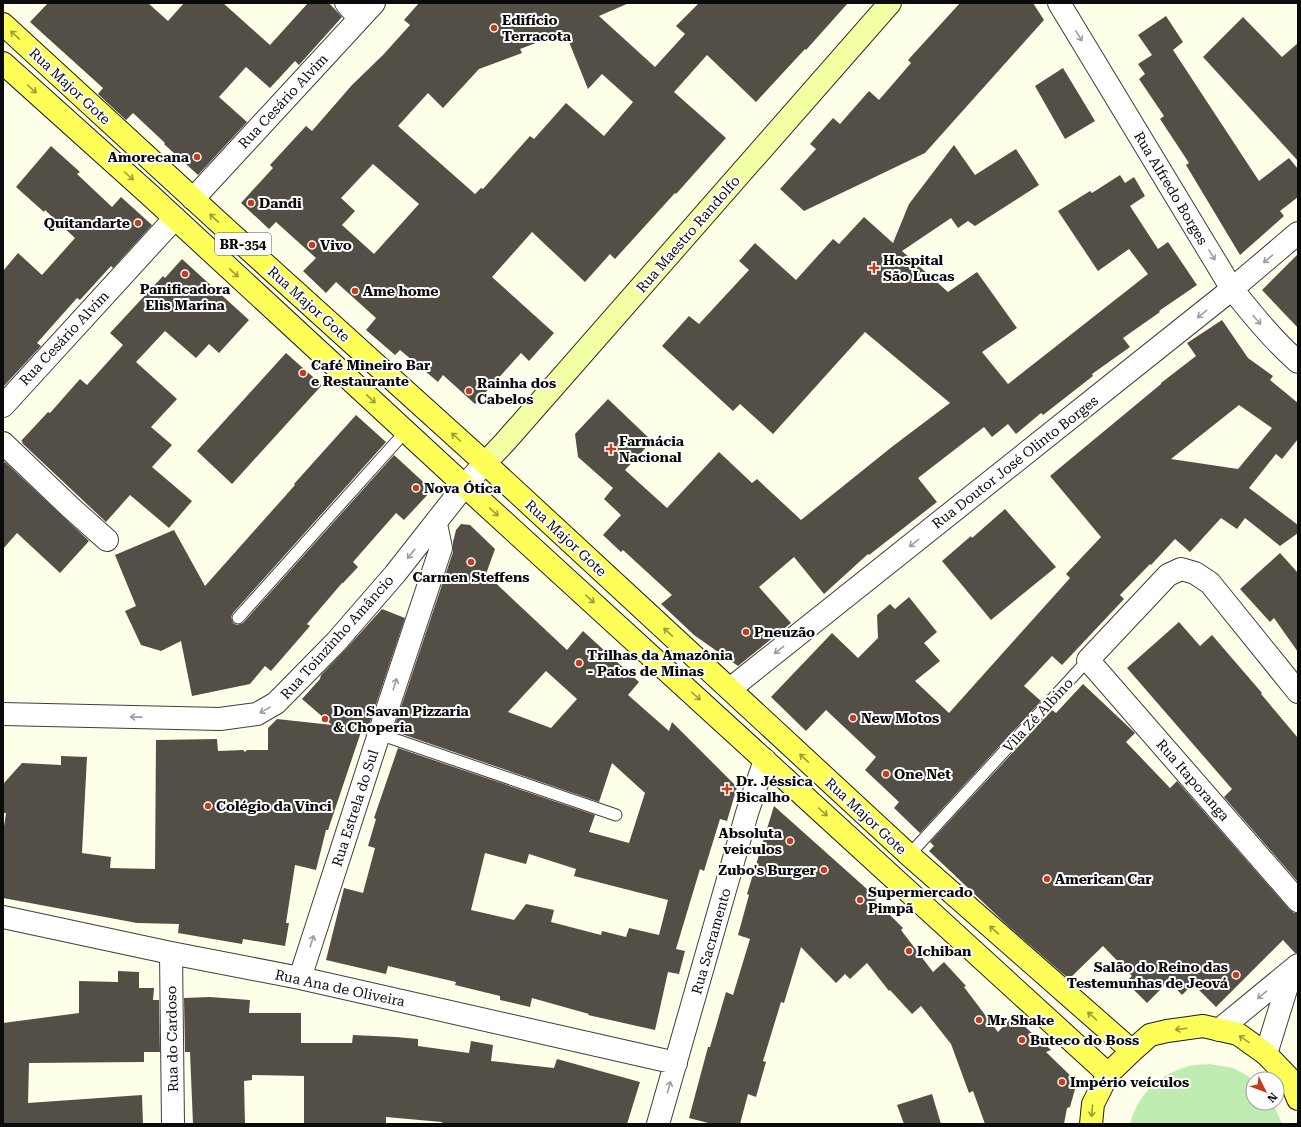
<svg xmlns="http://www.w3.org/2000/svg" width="1301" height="1127" font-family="'Roboto Serif',serif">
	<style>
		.green { fill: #bfecb0 }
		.building { fill: #544f46; fill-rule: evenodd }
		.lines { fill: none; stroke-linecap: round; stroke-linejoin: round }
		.lane-casing { stroke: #3e3e3e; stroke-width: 13 }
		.street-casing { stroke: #3e3e3e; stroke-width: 24 }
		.secondary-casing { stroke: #2d2d2d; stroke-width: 24 }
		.primary-casing { stroke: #1c1c1c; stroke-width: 24 }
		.lane { stroke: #fff; stroke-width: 11 }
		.street { stroke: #fff; stroke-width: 22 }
		.secondary { stroke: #f2ffa3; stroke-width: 22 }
		.primary { stroke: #fdff58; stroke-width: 22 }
		.oneway { stroke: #9c9d39 }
		.oneway2 { stroke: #9d9d9d }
		.poi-dot { fill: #c33d1a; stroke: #fff; stroke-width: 1.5 }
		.labels { text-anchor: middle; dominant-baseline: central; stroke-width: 4; stroke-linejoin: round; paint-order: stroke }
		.shield { fill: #fff; stroke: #545454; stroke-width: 1 }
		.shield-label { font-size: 13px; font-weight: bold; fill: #0b0b0b }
		.poi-label { font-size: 14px; font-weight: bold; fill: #0b0b0b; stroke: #fff; text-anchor: start }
		.street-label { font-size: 14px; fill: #0b0b0b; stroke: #fff }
	</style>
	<rect width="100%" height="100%" fill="#feffe8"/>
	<path class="green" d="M 1210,1064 L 1233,1068 L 1253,1079 L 1253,1103 L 1273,1103 L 1282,1124 L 1130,1124 C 1138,1095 1157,1076 1186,1067 C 1193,1064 1203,1065 1210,1064 Z"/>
	<path class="building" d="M 48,3 L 148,3 L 168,21 L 184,3 L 223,3 L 270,45 L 308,3 L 329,3 L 342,17 L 299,65 L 295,61 L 270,88 L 246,67 L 219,97 L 247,122 L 198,175 L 164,144 L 165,143 L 133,113 L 126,120 L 98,94 L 103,88 L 30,22 Z
		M 419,3 L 629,3 L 599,16 L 655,67 L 685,34 L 676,26 L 699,3 L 848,3 L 806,50 L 805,49 L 756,102 L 707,55 L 674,92 L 726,138 L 676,194 L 675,193 L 615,259 L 610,254 L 585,282 L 532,232 L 492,277 L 554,333 L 529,361 L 521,353 L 475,404 L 443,375 L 438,382 L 400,350 L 395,355 L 366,330 L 376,318 L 336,282 L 326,293 L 303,271 L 316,258 L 276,222 L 269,229 L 241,203 L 273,168 L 270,165 L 306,126 L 312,131 L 352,85 L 383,55 L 410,25 L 404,20 ZM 565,32 L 588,89 L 602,74 L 633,102 L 604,136 L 566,103 L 534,139 L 530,136 L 483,189 L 481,188 L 475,194 L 398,126 L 428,93 L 443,108 L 479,69 L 522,53 L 520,49 ZM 373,164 L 419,204 L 374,254 L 342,225 L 355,211 L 341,198 Z
		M 960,3 L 1033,3 L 1044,20 L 925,153 L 804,211 L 780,189 L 816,149 L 810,144 L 833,118 L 840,124 L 869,91 L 879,100 L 911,63 L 908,60 Z
		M 1166,16 L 1183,42 L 1173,50 L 1259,181 L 1289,158 L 1298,169 L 1298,197 L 1280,211 L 1284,216 L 1240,255 L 1186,165 L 1189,163 L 1160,119 L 1164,116 L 1139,79 L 1145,74 L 1138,64 L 1152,55 L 1138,35 Z
		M 1243,17 L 1282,57 L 1298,43 L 1298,161 L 1203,57 Z
		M 1063,68 L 1095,121 L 1065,139 L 1035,86 Z
		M 954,145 L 975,175 L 1016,149 L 1039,185 L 975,226 L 968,221 L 958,228 L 951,218 L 902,251 L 948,292 L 977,272 L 1017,328 L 982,352 L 1008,384 L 1148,274 L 1129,249 L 1098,271 L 1058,211 L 1090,191 L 1092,193 L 1120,175 L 1125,183 L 1134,177 L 1145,196 L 1130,206 L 1158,249 L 1168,242 L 1197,285 L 1159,311 L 1160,312 L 1123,338 L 1130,347 L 1092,374 L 1093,376 L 1043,415 L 1041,413 L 1016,434 L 1008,424 L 992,437 L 984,427 L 918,478 L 937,502 L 869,555 L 868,554 L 824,594 L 794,557 L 759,587 L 791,623 L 738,666 L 694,635 L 661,604 L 672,595 L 623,550 L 621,552 L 603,535 L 621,515 L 604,499 L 613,488 L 578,457 L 575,434 L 608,399 L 652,441 L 625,470 L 667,508 L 719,452 L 752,483 L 757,479 L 801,520 L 893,446 L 950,403 L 865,332 L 773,434 L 740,404 L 733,411 L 662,346 L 689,316 L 699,324 L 749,270 L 739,261 L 755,243 L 796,280 L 833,239 L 839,244 L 864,217 L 893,243 L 909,204 Z
		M 51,146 L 80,172 L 77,174 L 112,207 L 121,197 L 152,225 L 113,268 L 111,266 L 80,300 L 77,298 L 37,343 L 41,346 L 3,387 L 3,271 L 18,253 L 42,275 L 75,238 L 45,210 L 44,212 L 16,187 Z
		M 1298,254 L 1298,328 L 1262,290 Z
		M 182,259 L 249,320 L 219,353 L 209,344 L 196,358 L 165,331 L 136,362 L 177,399 L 151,427 L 172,445 L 152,467 L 192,501 L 169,528 L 130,495 L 106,522 L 22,443 L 23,442 L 21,441 L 48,412 L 50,413 L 80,379 L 87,385 L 123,345 L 110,333 L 163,276 L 165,278 Z
		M 1222,320 L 1248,358 L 1273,376 L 1270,380 L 1298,403 L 1298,439 L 1282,459 L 1276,454 L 1249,488 L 1298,525 L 1298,533 L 1280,546 L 1245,518 L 1237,529 L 1221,518 L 1190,552 L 1175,539 L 1151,565 L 1150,564 L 1120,595 L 1124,599 L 1062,665 L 1052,656 L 1024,686 L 1041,701 L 920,833 L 894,808 L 899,802 L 865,770 L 876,757 L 826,710 L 806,731 L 771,697 L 832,633 L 858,658 L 878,638 L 877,615 L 890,604 L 895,609 L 909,597 L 937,632 L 924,643 L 940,661 L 915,681 L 949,713 L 1070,578 L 1066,574 L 1101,537 L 1050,476 L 1161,384 L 1161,383 L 1196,356 L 1187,343 ZM 1239,405 L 1272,428 L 1238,469 L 1171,459 Z
		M 286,353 L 322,385 L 232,484 L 197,451 Z
		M 356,415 L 386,442 L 233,613 L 231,617 L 233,623 L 237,625 L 243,623 L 394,455 L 432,490 L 404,520 L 396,513 L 353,562 L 358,567 L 343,583 L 342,583 L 307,624 L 310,626 L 271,671 L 265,666 L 250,684 L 192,696 L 181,641 L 161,651 L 141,645 L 125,611 L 136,606 L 115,555 L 174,530 L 205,586 L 295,485 L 294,484 Z
		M 5,462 L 89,541 L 60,573 L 17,533 L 3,549 L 3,463 Z
		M 1005,509 L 1056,567 L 991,620 L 942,561 L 971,536 L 972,538 Z
		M 461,524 L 470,525 L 495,549 L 486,574 L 567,650 L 583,631 L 639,682 L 628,695 L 669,731 L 672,722 L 737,787 L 727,821 L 720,819 L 704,871 L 700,869 L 676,949 L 685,951 L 679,974 L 668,972 L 655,1030 L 588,1015 L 589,1014 L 532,998 L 530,1007 L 500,1000 L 500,996 L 455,985 L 456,982 L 388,966 L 386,974 L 326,960 L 344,888 L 363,893 L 375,848 L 368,846 L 376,819 L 374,818 L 398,748 L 595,815 L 589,832 L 629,843 L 645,793 L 612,763 L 599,802 L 393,731 L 453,552 L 453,542 L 456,530 ZM 546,671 L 577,699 L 551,728 L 508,712 ZM 485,853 L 526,864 L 529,854 L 576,869 L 574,876 L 668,900 L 659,935 L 629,928 L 626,937 L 602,931 L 601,935 L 551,922 L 554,910 L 526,904 L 514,920 L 471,910 Z
		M 1280,553 L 1298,573 L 1298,652 L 1274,618 L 1270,622 L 1240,589 Z
		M 382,609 L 405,618 L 369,725 L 364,723 L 328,830 L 326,830 L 316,870 L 295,865 L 286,923 L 289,923 L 285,946 L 243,939 L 242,944 L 178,933 L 179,924 L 137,923 L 3,898 L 3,833 L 6,813 L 4,813 L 4,783 L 22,763 L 61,765 L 61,756 L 87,757 L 82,853 L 111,857 L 110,868 L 155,869 L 156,740 L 217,739 L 218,751 L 243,750 L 245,752 L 247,750 L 268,750 L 268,728 L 277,719 L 332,725 L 302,699 L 320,679 L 321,675 L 345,650 Z
		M 1179,622 L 1200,646 L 1212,635 L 1262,693 L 1261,694 L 1298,738 L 1298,882 L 1224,797 L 1232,789 L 1127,668 Z
		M 1083,684 L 1135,733 L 1126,742 L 1170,788 L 1177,781 L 1289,909 L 1294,913 L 1298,913 L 1298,953 L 1295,953 L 1283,940 L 1216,1007 L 1193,984 L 1182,995 L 1169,981 L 1147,1003 L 1126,982 L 1132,976 L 1103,946 L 1069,979 L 1005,923 L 929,851 L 934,846 L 930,842 L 1052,710 L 1056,713 Z
		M 774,806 L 877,898 L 875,900 L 903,928 L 901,930 L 933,972 L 944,962 L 966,986 L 964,987 L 998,1032 L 1013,1016 L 1051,1050 L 1046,1052 L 1077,1082 L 1070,1107 L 1067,1108 L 1064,1124 L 985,1124 L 973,1091 L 969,1093 L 951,1044 L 921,1006 L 912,1014 L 890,990 L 889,991 L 867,963 L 850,979 L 845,974 L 836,983 L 801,947 L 784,1003 L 781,1002 L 763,1061 L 766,1062 L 756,1097 L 748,1094 L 740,1124 L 712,1124 L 689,1118 L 708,1047 L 710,1047 L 726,992 L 733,995 L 750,939 L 738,935 L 749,895 L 747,894 Z
		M 118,971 L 139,972 L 139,988 L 154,988 L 153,1000 L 159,1000 L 160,1052 L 144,1052 L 144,1062 L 29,1063 L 28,1103 L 142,1095 L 143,1124 L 3,1124 L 3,1023 L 79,1013 L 79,981 L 118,982 Z
		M 210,997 L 250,1000 L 249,1013 L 301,1013 L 301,1043 L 352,1043 L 353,1035 L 396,1037 L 418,1039 L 418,1046 L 469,1053 L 471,1041 L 493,1045 L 491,1061 L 554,1068 L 557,1059 L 640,1082 L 627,1124 L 442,1124 L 442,1122 L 386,1117 L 386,1124 L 304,1124 L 304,1076 L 252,1075 L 252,1080 L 244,1081 L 245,1124 L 193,1124 L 190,1052 L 185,1052 L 184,998 Z
		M 932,1094 L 941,1124 L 904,1124 L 897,1105 Z"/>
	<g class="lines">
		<g class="lane-casing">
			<path id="lane" d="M 238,618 L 406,431
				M 379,734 L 616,815
				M 909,855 L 1088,660"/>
		</g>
		<g class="street-casing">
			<path id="street" d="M 346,3 L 359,18
				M 1059,3 L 1232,289 C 1253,315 1273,340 1298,362
				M 193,199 L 374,3
				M 3,406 L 175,218
				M 3,443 L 70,507 L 107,540
				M 730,689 L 1232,289 L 1298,233
				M 1298,692 L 1210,583 L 1195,573 L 1181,569 L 1168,575 L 1088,660 L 1298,901
				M 3,714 L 220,719 L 257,714 L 276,703 L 336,642 L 395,574 L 465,485 L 485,463
				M 3,917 L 171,953 L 300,978 L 676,1063
				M 171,953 L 173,1124
				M 300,978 L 379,734 L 441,548 L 436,524
				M 1219,1030 L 1298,965
				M 1266,1054 L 1292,970
				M 658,1124 L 747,813 L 765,760"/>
		</g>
		<g class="secondary-casing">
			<path id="secondary" d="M 485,463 L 505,442 L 890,3"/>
		</g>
		<g class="primary-casing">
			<path id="primary" d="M 3,24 L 225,228 L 485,463 L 909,855 L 1132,1051
				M 3,63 L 151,196 L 479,499 L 1108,1074
				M 1091,1124 L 1093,1104 L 1108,1074 L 1132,1051 L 1150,1035 L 1167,1031 L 1203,1026 L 1238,1034 L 1266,1054 L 1290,1079 L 1298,1099"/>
		</g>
		<use href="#lane" class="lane"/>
		<use href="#street" class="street"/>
		<use href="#secondary" class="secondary"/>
		<use href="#primary" class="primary"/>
	</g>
	<defs><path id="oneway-shaft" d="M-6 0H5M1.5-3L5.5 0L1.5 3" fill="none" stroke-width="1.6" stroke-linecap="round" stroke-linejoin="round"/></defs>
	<g class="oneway">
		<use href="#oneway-shaft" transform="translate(15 35) rotate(-137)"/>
		<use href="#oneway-shaft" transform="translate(32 89) rotate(42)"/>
		<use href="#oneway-shaft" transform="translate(129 176) rotate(42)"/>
		<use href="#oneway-shaft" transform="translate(214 218) rotate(-137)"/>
		<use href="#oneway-shaft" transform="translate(234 273) rotate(43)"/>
		<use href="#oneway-shaft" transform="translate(371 399) rotate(43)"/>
		<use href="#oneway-shaft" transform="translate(456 437) rotate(-138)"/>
		<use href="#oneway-shaft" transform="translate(494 512) rotate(42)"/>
		<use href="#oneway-shaft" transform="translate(590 599) rotate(42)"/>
		<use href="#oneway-shaft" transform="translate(668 632) rotate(-137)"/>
		<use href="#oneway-shaft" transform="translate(696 696) rotate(42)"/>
		<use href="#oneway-shaft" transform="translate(804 758) rotate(-137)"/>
		<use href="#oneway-shaft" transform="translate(823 812) rotate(42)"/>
		<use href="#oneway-shaft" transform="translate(994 930) rotate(-139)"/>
		<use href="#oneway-shaft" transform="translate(1092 1016) rotate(-139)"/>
		<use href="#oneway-shaft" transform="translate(1181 1029) rotate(173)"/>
		<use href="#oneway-shaft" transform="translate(1244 1039) rotate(-145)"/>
		<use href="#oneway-shaft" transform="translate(1092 1111) rotate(96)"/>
	</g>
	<g class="oneway2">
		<use href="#oneway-shaft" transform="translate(1079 36) rotate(59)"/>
		<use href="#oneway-shaft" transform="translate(1212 255) rotate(59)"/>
		<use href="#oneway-shaft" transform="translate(1268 259) rotate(140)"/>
		<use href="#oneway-shaft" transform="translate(1202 314) rotate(142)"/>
		<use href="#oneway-shaft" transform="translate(1257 320) rotate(48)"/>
		<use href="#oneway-shaft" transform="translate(914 543) rotate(142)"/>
		<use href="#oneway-shaft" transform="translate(411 554) rotate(129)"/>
		<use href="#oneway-shaft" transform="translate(779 650) rotate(142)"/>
		<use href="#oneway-shaft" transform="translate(395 684) rotate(-72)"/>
		<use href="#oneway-shaft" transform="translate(265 710) rotate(151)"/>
		<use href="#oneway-shaft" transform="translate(136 717) rotate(-179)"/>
		<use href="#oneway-shaft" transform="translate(312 941) rotate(-72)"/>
		<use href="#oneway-shaft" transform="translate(1262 995) rotate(140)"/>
		<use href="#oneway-shaft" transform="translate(669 1087) rotate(-74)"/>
	</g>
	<g class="poi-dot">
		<circle cx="494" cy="28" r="4"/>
		<circle cx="197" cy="157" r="4"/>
		<circle cx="251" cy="203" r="4"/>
		<circle cx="138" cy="223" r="4"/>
		<circle cx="312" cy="245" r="4"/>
		<path d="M872 262h4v4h4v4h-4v4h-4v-4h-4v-4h4z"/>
		<circle cx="185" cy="274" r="4"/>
		<circle cx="355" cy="291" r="4"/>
		<circle cx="303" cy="373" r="4"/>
		<circle cx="469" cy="391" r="4"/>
		<path d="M609 443h4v4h4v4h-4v4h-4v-4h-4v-4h4z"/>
		<circle cx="416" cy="488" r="4"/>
		<circle cx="471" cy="562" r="4"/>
		<circle cx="746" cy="632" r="4"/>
		<circle cx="579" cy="663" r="4"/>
		<circle cx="853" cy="718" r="4"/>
		<circle cx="325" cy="719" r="4"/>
		<circle cx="886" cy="774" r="4"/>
		<path d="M725 783h4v4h4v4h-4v4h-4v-4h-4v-4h4z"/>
		<circle cx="208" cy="806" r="4"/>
		<circle cx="790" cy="841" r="4"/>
		<circle cx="824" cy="870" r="4"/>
		<circle cx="1047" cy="879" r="4"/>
		<circle cx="860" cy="900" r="4"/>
		<circle cx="909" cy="951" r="4"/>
		<circle cx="1236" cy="975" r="4"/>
		<circle cx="979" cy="1020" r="4"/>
		<circle cx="1022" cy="1040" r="4"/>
		<circle cx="1062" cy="1082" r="4"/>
	</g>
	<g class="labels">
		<rect class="shield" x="215" y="233" width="56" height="22" rx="3"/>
		<g class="shield-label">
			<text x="243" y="244">BR-354</text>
		</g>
		<g class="poi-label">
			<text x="502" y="20">Edifício<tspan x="502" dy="16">Terracota</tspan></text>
			<text x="189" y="157" text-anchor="end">Amorecana</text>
			<text x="259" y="203">Dandi</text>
			<text x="130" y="223" text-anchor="end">Quitandarte</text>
			<text x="320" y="245">Vivo</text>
			<text x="883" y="260">Hospital<tspan x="883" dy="16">São Lucas</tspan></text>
			<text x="185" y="289" text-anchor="middle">Panificadora<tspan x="185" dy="16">Elis Marina</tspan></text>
			<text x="363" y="291">Ame home</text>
			<text x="311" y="365">Café Mineiro Bar<tspan x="311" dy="16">e Restaurante</tspan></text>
			<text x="477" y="383">Rainha dos<tspan x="477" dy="16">Cabelos</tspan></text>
			<text x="619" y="441">Farmácia<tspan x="619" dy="16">Nacional</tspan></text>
			<text x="424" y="488">Nova Ótica</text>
			<text x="471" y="577" text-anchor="middle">Carmen Steffens</text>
			<text x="754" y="632">Pneuzão</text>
			<text x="587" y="655">Trilhas da Amazônia<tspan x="587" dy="16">- Patos de Minas</tspan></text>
			<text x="333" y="711">Don Savan Pizzaria<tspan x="333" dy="16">&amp; Choperia</tspan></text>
			<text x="861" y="718">New Motos</text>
			<text x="894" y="774">One Net</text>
			<text x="736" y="781">Dr. Jéssica<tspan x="736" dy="16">Bicalho</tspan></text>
			<text x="216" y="806">Colégio da Vinci</text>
			<text x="782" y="833" text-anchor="end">Absoluta<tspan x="782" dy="16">veiculos</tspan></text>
			<text x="816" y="870" text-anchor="end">Zubo's Burger</text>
			<text x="1055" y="879">American Car</text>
			<text x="868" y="892">Supermercado<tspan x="868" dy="16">Pimpã</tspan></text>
			<text x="917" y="951">Ichiban</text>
			<text x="1228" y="967" text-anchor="end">Salão do Reino das<tspan x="1228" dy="16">Testemunhas de Jeová</tspan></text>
			<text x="987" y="1020">Mr Shake</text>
			<text x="1030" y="1040">Buteco do Boss</text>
			<text x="1070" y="1082">Império veículos</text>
		</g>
		<g class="street-label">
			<text transform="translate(70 86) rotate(43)">Rua Major Gote</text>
			<text transform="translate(283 101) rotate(-47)">Rua Cesário Alvim</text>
			<text transform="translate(1171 188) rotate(59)">Rua Alfredo Borges</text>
			<text transform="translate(688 234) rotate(-49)">Rua Maestro Randolfo</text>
			<text transform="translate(309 304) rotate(42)">Rua Major Gote</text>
			<text transform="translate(64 338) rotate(-47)">Rua Cesário Alvim</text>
			<text transform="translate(1015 462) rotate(-38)">Rua Doutor José Olinto Borges</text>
			<text transform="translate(566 538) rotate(43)">Rua Major Gote</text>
			<text transform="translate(337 637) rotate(-48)">Rua Toinzinho Amâncio</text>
			<text transform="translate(1038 715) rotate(-47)">Vila Zé Albino</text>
			<text transform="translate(1193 780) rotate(49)">Rua Itaporanga</text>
			<text transform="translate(355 808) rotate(-72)">Rua Estrela do Sul</text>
			<text transform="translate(866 816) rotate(43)">Rua Major Gote</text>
			<text transform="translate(711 941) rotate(-74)">Rua Sacramento</text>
			<text transform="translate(340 988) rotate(12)">Rua Ana de Oliveira</text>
			<text transform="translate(172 1039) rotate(-91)">Rua do Cardoso</text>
		</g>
	</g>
	<rect width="1301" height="1127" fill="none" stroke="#0b0b0b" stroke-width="8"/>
	<g transform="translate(1265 1091) rotate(132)"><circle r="19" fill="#ffffff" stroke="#9d9d9d"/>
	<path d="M0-3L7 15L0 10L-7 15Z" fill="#c33d1a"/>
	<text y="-6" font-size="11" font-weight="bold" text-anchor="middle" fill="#0b0b0b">N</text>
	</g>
</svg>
